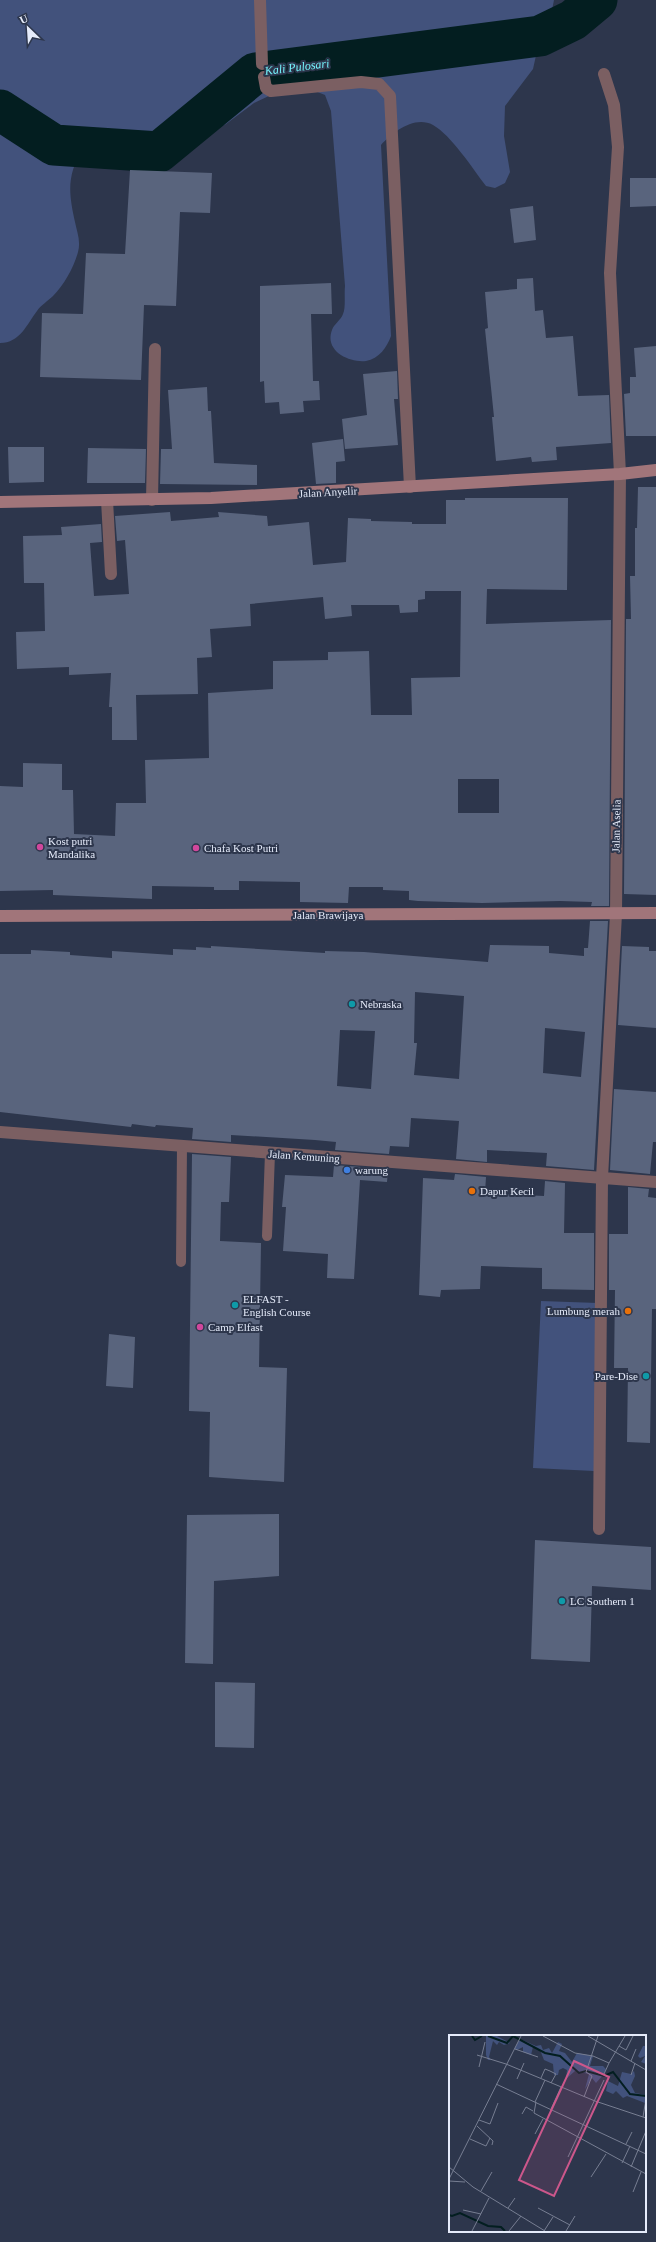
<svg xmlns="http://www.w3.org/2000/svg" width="656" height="2242" font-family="Georgia,serif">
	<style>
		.green { fill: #42527c }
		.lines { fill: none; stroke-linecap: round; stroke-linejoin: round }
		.river { stroke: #031e20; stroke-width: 41 }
		.building { fill: #59647d; fill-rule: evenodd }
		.lane { stroke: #7b5f62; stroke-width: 10 }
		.street { stroke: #7b5f62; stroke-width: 12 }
		.secondary { stroke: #a1757a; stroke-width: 12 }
		.hotel-dot { fill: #d1479c; stroke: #2d364c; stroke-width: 1.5 }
		.culture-dot { fill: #0f9aa8; stroke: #2d364c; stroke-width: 1.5 }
		.shop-dot { fill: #3f7fe0; stroke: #2d364c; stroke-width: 1.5 }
		.food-dot { fill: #e8710a; stroke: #2d364c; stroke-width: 1.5 }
		.labels { text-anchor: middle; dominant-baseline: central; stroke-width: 4; stroke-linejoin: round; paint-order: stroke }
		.street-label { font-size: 11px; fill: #e5ebfa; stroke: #2d364c }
		.poi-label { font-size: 11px; fill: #e5ebfa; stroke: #2d364c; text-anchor: start }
		.water-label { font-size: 12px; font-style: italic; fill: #74f3fc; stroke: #2d364c }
		.inset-river { fill: none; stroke: #031e20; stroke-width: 2 }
		.inset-road { fill: none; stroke: #777e92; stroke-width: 1 }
		.view { fill: #cc578b; fill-opacity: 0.15; stroke: #cc578b; stroke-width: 2 }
		.inset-edge { fill: none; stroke: #e5ebfa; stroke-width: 2 }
	</style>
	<rect width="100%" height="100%" fill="#2d364c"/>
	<path class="green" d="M 0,0 L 554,0 L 551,15 L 541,33 L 533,69 L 505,106 L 504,136 L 510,172 L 505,183 L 495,188 L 486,186 C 473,169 451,135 433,125 C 414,115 392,133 381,145 L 391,336 C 387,347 379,359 366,361 C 349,363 324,351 332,330 C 334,324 341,320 343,314 C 346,307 344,294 345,286 L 331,111 L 325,95 L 310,89 L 273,94 L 254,103 L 226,124 L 209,132 L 159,152 L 84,147 C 67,174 68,191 75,222 C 77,232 81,241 78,252 C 74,267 64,285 53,296 C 48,301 41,305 37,311 C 27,324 20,343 0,343 Z
		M 541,1301 L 598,1303 L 594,1471 L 533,1468 Z"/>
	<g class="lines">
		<path class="river" d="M 0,110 L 54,145 L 159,152 L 255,73 L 540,36 L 573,20 L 597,0"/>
	</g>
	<path class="building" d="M 130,170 L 212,173 L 210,213 L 180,212 L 176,306 L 144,305 L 141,380 L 40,377 L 42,313 L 83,314 L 86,253 L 125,254 Z
		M 630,178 L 656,178 L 656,206 L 630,207 Z
		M 533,206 L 536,240 L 514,243 L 510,209 Z
		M 533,278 L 535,311 L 543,310 L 546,338 L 573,336 L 578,396 L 609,395 L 611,443 L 556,447 L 557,460 L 532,462 L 531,457 L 496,461 L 492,417 L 494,417 L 485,329 L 488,328 L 485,292 L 517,289 L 517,279 Z
		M 331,283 L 332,314 L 311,314 L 313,381 L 319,381 L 320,400 L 303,401 L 304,412 L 280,414 L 279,402 L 265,403 L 264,381 L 260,382 L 260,286 Z
		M 656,346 L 656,436 L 626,436 L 624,394 L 630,393 L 630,377 L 636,377 L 634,348 Z
		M 397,371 L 398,399 L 394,399 L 398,445 L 345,449 L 342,419 L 367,415 L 363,374 Z
		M 207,387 L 208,411 L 211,411 L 214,463 L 257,465 L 257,485 L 160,484 L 161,449 L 172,449 L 168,390 Z
		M 343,439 L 345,461 L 336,462 L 336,483 L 316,484 L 312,443 Z
		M 8,447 L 44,447 L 44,482 L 9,483 Z
		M 88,448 L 146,449 L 145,483 L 87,483 Z
		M 638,487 L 656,487 L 656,895 L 624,894 L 626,619 L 631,619 L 630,576 L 635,576 L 635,528 L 637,528 Z
		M 465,498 L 568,498 L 567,590 L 487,589 L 486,624 L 611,620 L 609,906 L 591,906 L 592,902 L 560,901 L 482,903 L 418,901 L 409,900 L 409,891 L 383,890 L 383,887 L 349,887 L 348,903 L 300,902 L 300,882 L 239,881 L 239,890 L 214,890 L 214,887 L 152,886 L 152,899 L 53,895 L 53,890 L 0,891 L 0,786 L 23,787 L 23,763 L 62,764 L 62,790 L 73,790 L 74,834 L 115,836 L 116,803 L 146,803 L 145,760 L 209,758 L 208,693 L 273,689 L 273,661 L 328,660 L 328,652 L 369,651 L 371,715 L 412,715 L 411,678 L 460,677 L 461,591 L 425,591 L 425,599 L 418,600 L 418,612 L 400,613 L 399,605 L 351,605 L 352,616 L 325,619 L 323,597 L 250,604 L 251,626 L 210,629 L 212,657 L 197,658 L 198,694 L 136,695 L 137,740 L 112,740 L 112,707 L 109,707 L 111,673 L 69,675 L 69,667 L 17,669 L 16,632 L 45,631 L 44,583 L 24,583 L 23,536 L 62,535 L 61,527 L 101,524 L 102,542 L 90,543 L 94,596 L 129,594 L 125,540 L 117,541 L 115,516 L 170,512 L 171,521 L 219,517 L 218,512 L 267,516 L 268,526 L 309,522 L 313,565 L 346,562 L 348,518 L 371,519 L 371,521 L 412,522 L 412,524 L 446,524 L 446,500 L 465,500 ZM 458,779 L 499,779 L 499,813 L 458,813 Z
		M 590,921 L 608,921 L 594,1170 L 546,1166 L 547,1153 L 487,1150 L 487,1162 L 456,1159 L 459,1121 L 411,1118 L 409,1147 L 390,1146 L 389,1154 L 335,1150 L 336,1142 L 315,1140 L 231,1135 L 231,1142 L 192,1139 L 193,1128 L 156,1125 L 155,1127 L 132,1124 L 131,1127 L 0,1112 L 0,954 L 31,954 L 31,950 L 70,952 L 70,955 L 112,958 L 112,951 L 173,955 L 173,949 L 196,950 L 196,947 L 211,948 L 211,946 L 325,953 L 325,951 L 364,952 L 488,962 L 490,945 L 549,946 L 549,953 L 584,956 L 584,948 L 588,948 ZM 415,992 L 464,996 L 459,1079 L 414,1075 L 417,1043 L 414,1043 ZM 545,1028 L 585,1032 L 581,1077 L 543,1073 ZM 340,1030 L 375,1031 L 371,1089 L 337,1086 Z
		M 622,946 L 649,947 L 649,951 L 656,951 L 656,1028 L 618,1025 Z
		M 614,1089 L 656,1092 L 656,1142 L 653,1142 L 650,1174 L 610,1170 Z
		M 192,1154 L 231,1157 L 229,1202 L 221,1202 L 220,1241 L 261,1243 L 259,1367 L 287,1368 L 284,1482 L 209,1477 L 210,1412 L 189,1411 Z
		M 334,1165 L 388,1169 L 387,1182 L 360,1180 L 354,1279 L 327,1278 L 328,1254 L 283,1251 L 286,1207 L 282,1207 L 285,1175 L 333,1177 Z
		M 455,1174 L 486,1177 L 485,1193 L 544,1196 L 545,1181 L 565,1183 L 564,1233 L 594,1233 L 594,1290 L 542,1289 L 542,1268 L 481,1266 L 480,1289 L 441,1290 L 440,1297 L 419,1295 L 423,1178 L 454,1180 Z
		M 628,1187 L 649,1189 L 648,1197 L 656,1198 L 656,1309 L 652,1309 L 650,1443 L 627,1442 L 628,1368 L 614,1368 L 615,1290 L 609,1290 L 609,1234 L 628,1234 Z
		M 109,1334 L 135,1337 L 133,1388 L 106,1386 Z
		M 279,1514 L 279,1576 L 214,1581 L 213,1664 L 185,1663 L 187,1515 Z
		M 535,1540 L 651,1547 L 651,1590 L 592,1586 L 590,1662 L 531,1659 Z
		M 215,1682 L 255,1683 L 254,1748 L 215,1747 Z"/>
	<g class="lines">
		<path class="lane" d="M 267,1236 L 270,1153
			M 181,1262 L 182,1146"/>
		<path class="street" d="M 260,0 L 262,64
			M 264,77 L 266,88 L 271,91 L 361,82 L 379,84 L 390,96 L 410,487
			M 107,500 L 111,574
			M 152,500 L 155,349
			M 0,1132 L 656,1182
			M 599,1529 L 602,1178 L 616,914 L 620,474 L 610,273 L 618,147 L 614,105 L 604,74"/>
		<path class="secondary" d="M 0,502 L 211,498 L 620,474 L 656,470
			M 0,916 L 656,913"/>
	</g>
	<g class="hotel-dot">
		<circle cx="40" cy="847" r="4"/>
		<circle cx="196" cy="848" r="4"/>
		<circle cx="200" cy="1327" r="4"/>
	</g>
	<g class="culture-dot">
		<circle cx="352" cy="1004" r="4"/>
		<circle cx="235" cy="1305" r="4"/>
		<circle cx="646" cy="1376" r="4"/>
		<circle cx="562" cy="1601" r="4"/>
	</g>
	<circle class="shop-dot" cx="347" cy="1170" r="4"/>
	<g class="food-dot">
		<circle cx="472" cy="1191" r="4"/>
		<circle cx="628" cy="1311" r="4"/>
	</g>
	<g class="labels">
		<g class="street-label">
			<text transform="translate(328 492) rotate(-3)">Jalan Anyelir</text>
			<text transform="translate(616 826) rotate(-89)">Jalan Aselia</text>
			<text x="328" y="915">Jalan Brawijaya</text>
			<text transform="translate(304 1156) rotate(4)">Jalan Kemuning</text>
		</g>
		<g class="poi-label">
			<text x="48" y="841">Kost putri<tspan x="48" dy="13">Mandalika</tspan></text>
			<text x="204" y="848">Chafa Kost Putri</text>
			<text x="360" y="1004">Nebraska</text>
			<text x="355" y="1170">warung</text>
			<text x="480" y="1191">Dapur Kecil</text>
			<text x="243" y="1299">ELFAST -<tspan x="243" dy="13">English Course</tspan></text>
			<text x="620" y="1311" text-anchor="end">Lumbung merah</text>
			<text x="208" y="1327">Camp Elfast</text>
			<text x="638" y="1376" text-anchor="end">Pare-Dise</text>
			<text x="570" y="1601">LC Southern 1</text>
		</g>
		<g class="water-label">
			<text transform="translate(297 67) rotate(-7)">Kali Pulosari</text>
		</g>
	</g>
	<g transform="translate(449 2035)">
		<rect width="197" height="197" fill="#2d364c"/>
		<path d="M 37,1 L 48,1 L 61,8 L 55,10 L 50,7 L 48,10 L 44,6 L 40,22 L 42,25 L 39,25 L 37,20 ZM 71,4 L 87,11 L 92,10 L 94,15 L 100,13 L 103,18 L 109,7 L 113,9 L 110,16 L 116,18 L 123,27 L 128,18 L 144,21 L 141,31 L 154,31 L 157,34 L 155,39 L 147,48 L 143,43 L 136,54 L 140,39 L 126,36 L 117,44 L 118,35 L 114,33 L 110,35 L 109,40 L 105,40 L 104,29 L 95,25 L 91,15 L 84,12 L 82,20 L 74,17 L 74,12 L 68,15 L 65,14 ZM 194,11 L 197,11 L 197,29 L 192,27 L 196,21 L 191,23 L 189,21 ZM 185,36 L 186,41 L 182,50 L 186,58 L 197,60 L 196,68 L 178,61 L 174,63 L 167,56 L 164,59 L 157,56 L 159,46 L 169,51 L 173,37 L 182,39 Z" fill="#42527c"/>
		<path class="inset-river" d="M 23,1 L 26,5 L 33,1M 39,1 L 58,8 L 64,1 L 96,18 L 111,21 L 130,38 L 137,36 L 155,41 L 164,37 L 181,59 L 197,61M 0,180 L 3,181 L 11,178 L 39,191 L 52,192 L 56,196"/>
		<path class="inset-road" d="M 94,1 L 126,18 L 144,21 L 160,28 L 176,1M 139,1 L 197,35M 170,11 L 177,15 L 184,1M 66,14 L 89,22M 28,20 L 57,29 L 146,66 L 197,83M 182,26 L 187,14M 30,32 L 36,7M 155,39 L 160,28M 182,40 L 186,28M 92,43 L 96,34 L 101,36 L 107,39 L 102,48M 68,44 L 75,28M 47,49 L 197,119M 135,62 L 143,41 L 137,37 L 149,1M 86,67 L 96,45M 87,67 L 85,78 L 197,139M 102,74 L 112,52M 73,79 L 77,72 L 84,76M 194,82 L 197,64M 30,85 L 41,89 L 49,68M 28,91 L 44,106 L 43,110M 86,99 L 94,84M 21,104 L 37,111 L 41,103M 177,109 L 183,97M 119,122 L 155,45M 173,128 L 181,111M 0,132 L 24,152 L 96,196M 182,132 L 197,96M 142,142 L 157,119M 0,144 L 72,1M 0,146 L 16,147M 32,156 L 43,137M 184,157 L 192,137M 59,173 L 66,163M 89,173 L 121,190M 14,175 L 32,179M 23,196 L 40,163M 60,196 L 72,181M 95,196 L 104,182M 117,196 L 126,181"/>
		<path class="view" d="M 125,26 L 160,42 L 105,161 L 70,145 Z"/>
		<rect width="197" height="197" class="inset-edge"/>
	</g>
	<g transform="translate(28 28) rotate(335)" stroke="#2d364c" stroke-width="3" paint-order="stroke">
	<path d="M0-3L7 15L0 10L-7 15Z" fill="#e5ebfa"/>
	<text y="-6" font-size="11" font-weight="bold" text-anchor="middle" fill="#e5ebfa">U</text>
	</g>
</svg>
